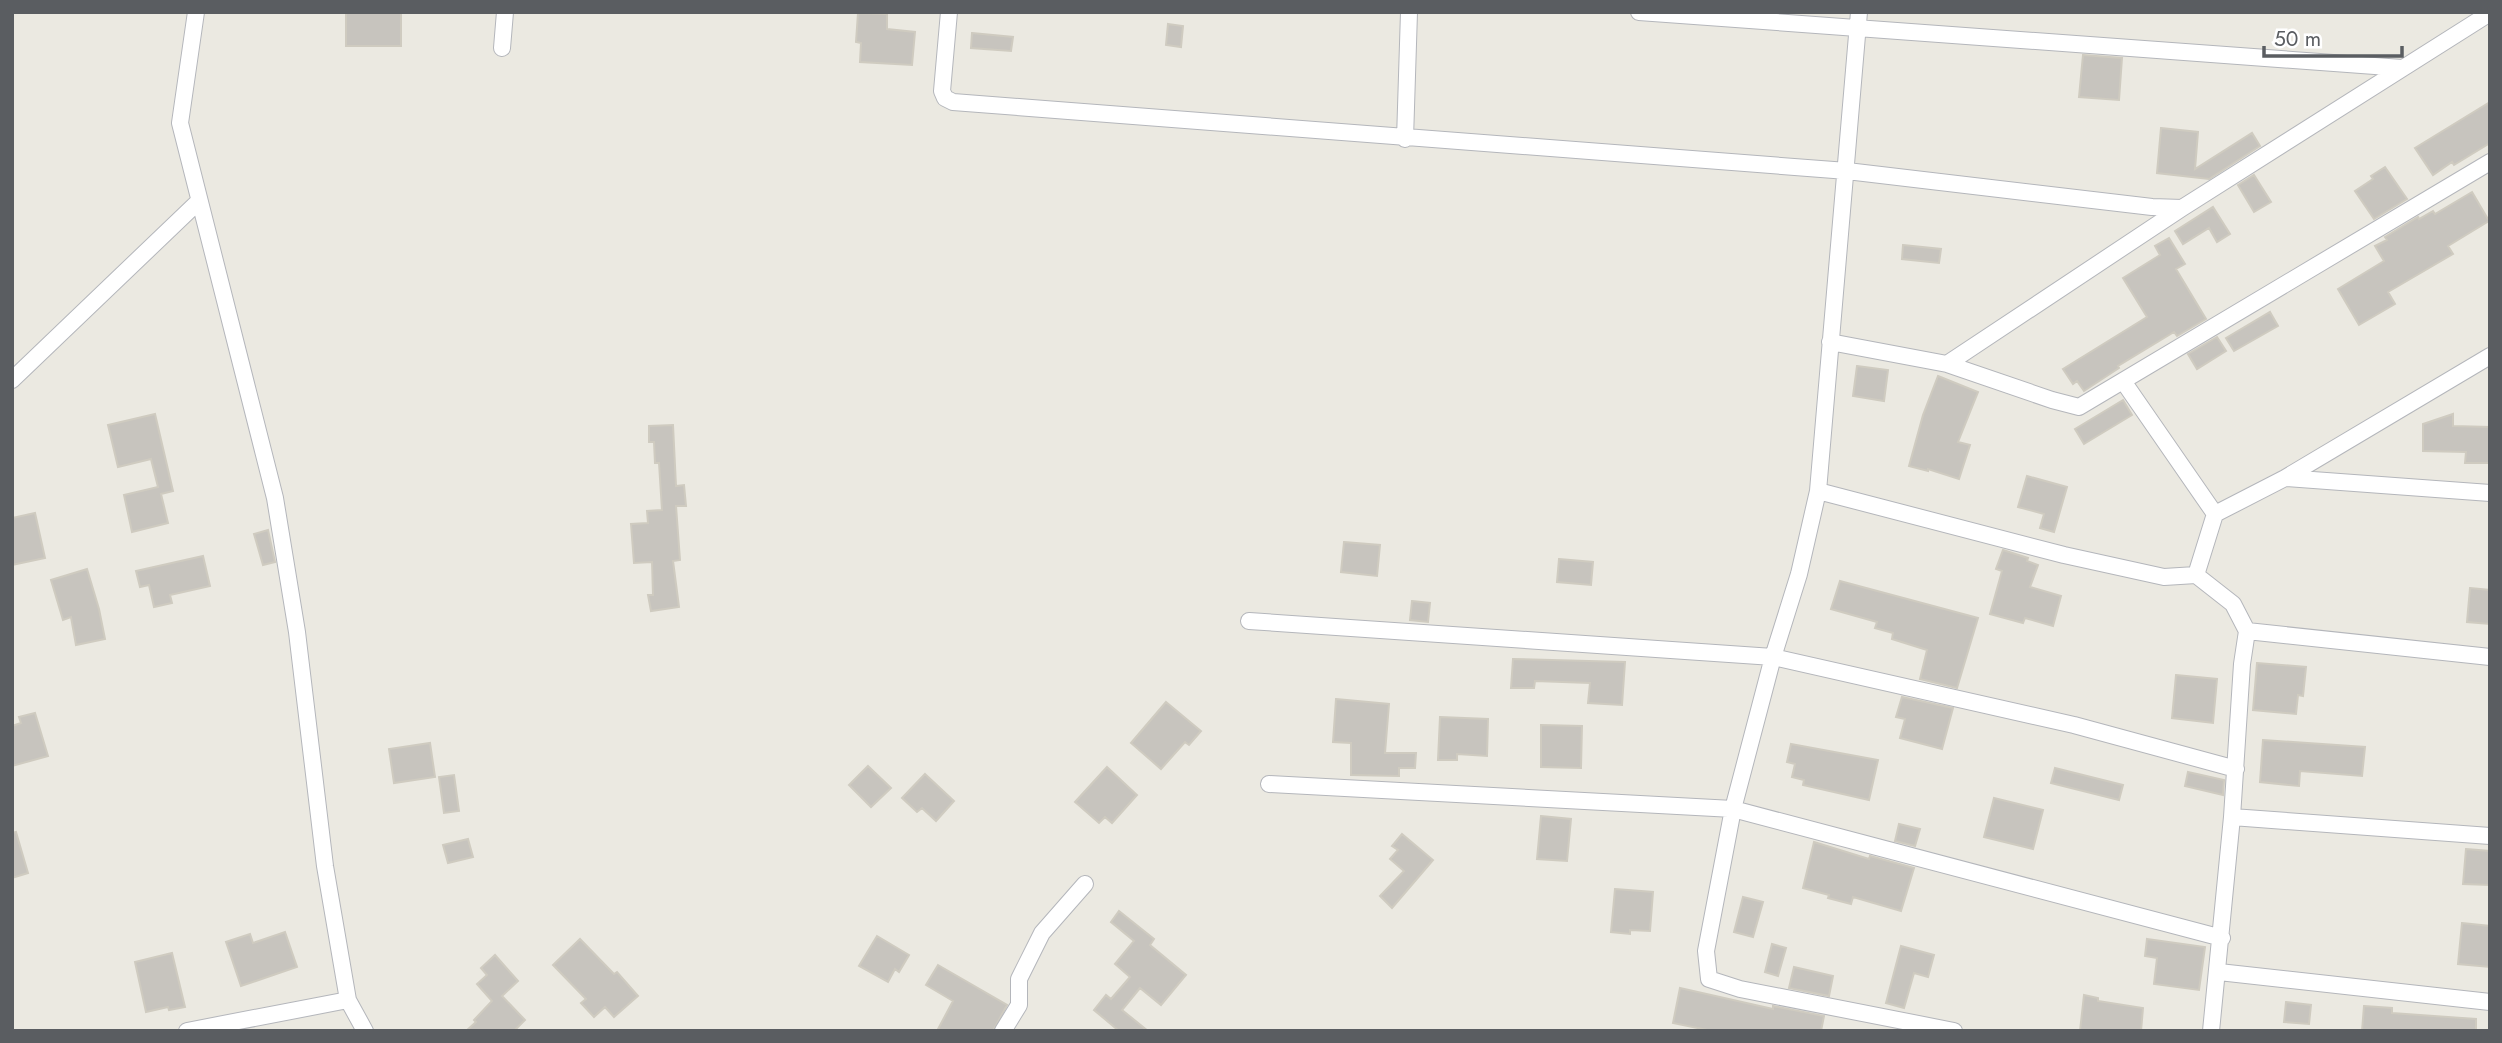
<svg xmlns="http://www.w3.org/2000/svg" width="2502" height="1043" font-family="Jost,sans-serif">
	<style>
		.building { fill: #c7c4be; stroke: #cfcbc0; stroke-width: 2 }
		.lines { fill: none; stroke-linecap: round; stroke-linejoin: round }
		.minor-casing { stroke: #b4b6bb; stroke-width: 18 }
		.minor { stroke: #fff; stroke-width: 16 }
	</style>
	<rect width="100%" height="100%" fill="#ebe9e1"/>
	<path class="building" d="M 346,12 L 401,12 L 401,46 L 346,46 Z
		M 858,13 L 887,14 L 887,29 L 915,32 L 912,65 L 860,62 L 861,43 L 856,42 Z
		M 1168,24 L 1183,26 L 1181,47 L 1166,45 Z
		M 972,33 L 1013,37 L 1011,51 L 971,48 Z
		M 2083,55 L 2122,58 L 2119,100 L 2079,97 Z
		M 2490,102 L 2490,143 L 2454,165 L 2452,162 L 2433,175 L 2415,148 Z
		M 2161,128 L 2198,132 L 2195,169 L 2252,133 L 2260,146 L 2209,179 L 2157,173 Z
		M 2385,167 L 2407,199 L 2374,219 L 2355,191 L 2373,179 L 2371,176 Z
		M 2254,175 L 2271,202 L 2254,212 L 2238,185 Z
		M 2472,192 L 2489,221 L 2448,246 L 2453,254 L 2388,292 L 2395,304 L 2359,325 L 2338,289 L 2384,261 L 2375,246 L 2387,240 L 2385,237 L 2418,217 L 2419,219 L 2433,211 L 2435,214 Z
		M 2213,207 L 2230,234 L 2217,242 L 2209,228 L 2183,244 L 2175,231 Z
		M 2169,238 L 2185,264 L 2176,269 L 2206,319 L 2177,336 L 2174,332 L 2118,366 L 2119,368 L 2084,391 L 2077,381 L 2073,384 L 2063,369 L 2147,317 L 2123,278 L 2160,255 L 2155,246 Z
		M 1903,245 L 1941,249 L 1939,263 L 1902,259 Z
		M 2270,312 L 2278,326 L 2234,351 L 2226,338 Z
		M 2217,337 L 2226,351 L 2197,369 L 2188,354 Z
		M 1857,366 L 1888,370 L 1884,401 L 1853,396 Z
		M 1938,376 L 1978,392 L 1958,442 L 1970,445 L 1959,479 L 1928,469 L 1928,471 L 1909,466 L 1923,415 Z
		M 2123,400 L 2132,415 L 2084,444 L 2075,429 Z
		M 155,414 L 173,491 L 161,494 L 168,523 L 132,532 L 124,495 L 158,487 L 151,459 L 118,467 L 108,425 Z
		M 2453,414 L 2453,426 L 2490,427 L 2490,463 L 2465,463 L 2466,452 L 2423,451 L 2423,424 Z
		M 673,425 L 676,486 L 684,485 L 686,506 L 676,506 L 680,560 L 673,561 L 679,607 L 651,611 L 648,595 L 653,595 L 652,562 L 634,563 L 631,524 L 648,523 L 647,511 L 662,510 L 659,463 L 655,463 L 654,442 L 649,442 L 649,426 Z
		M 2027,476 L 2067,487 L 2054,532 L 2040,528 L 2044,514 L 2018,507 Z
		M 35,513 L 45,558 L 12,565 L 12,518 Z
		M 268,530 L 275,562 L 263,565 L 254,534 Z
		M 1344,542 L 1380,545 L 1377,576 L 1341,572 Z
		M 2003,550 L 2028,558 L 2027,561 L 2038,565 L 2030,587 L 2061,596 L 2053,626 L 2025,618 L 2023,623 L 1990,614 L 2002,571 L 1996,569 Z
		M 203,556 L 210,586 L 170,595 L 172,603 L 154,607 L 149,585 L 140,587 L 136,571 Z
		M 1559,559 L 1593,562 L 1591,585 L 1557,582 Z
		M 87,569 L 99,609 L 105,639 L 76,645 L 71,617 L 63,620 L 51,580 Z
		M 1840,581 L 1978,618 L 1957,688 L 1920,679 L 1927,650 L 1892,639 L 1893,633 L 1875,628 L 1877,622 L 1831,609 Z
		M 2470,588 L 2490,590 L 2490,624 L 2467,622 Z
		M 1412,601 L 1430,603 L 1428,622 L 1410,620 Z
		M 1513,659 L 1625,662 L 1622,705 L 1588,703 L 1590,683 L 1535,681 L 1534,688 L 1511,688 Z
		M 2257,663 L 2306,667 L 2303,696 L 2298,695 L 2296,714 L 2253,710 Z
		M 2176,675 L 2217,679 L 2213,723 L 2172,718 Z
		M 1902,697 L 1953,708 L 1942,749 L 1900,738 L 1905,719 L 1896,717 Z
		M 1336,699 L 1389,704 L 1385,753 L 1416,753 L 1415,768 L 1399,768 L 1399,776 L 1351,775 L 1351,743 L 1333,742 Z
		M 1166,702 L 1201,731 L 1189,745 L 1185,742 L 1161,769 L 1131,743 Z
		M 35,713 L 48,756 L 12,766 L 12,726 L 21,723 L 19,717 Z
		M 1440,717 L 1488,719 L 1487,756 L 1457,754 L 1457,760 L 1438,760 Z
		M 1541,725 L 1582,726 L 1581,768 L 1541,767 Z
		M 2263,740 L 2365,747 L 2362,776 L 2300,771 L 2299,786 L 2260,782 Z
		M 430,743 L 435,777 L 394,783 L 389,749 Z
		M 1791,744 L 1878,760 L 1869,800 L 1803,785 L 1804,780 L 1792,777 L 1795,764 L 1787,762 Z
		M 868,766 L 891,788 L 871,807 L 849,785 Z
		M 1107,767 L 1137,795 L 1112,823 L 1105,817 L 1099,823 L 1075,802 Z
		M 2055,768 L 2123,785 L 2119,800 L 2051,783 Z
		M 2188,772 L 2224,780 L 2223,795 L 2185,786 Z
		M 925,774 L 954,801 L 936,821 L 922,808 L 917,812 L 902,798 Z
		M 454,775 L 459,811 L 444,813 L 439,777 Z
		M 1994,798 L 2043,810 L 2033,849 L 1984,837 Z
		M 1541,816 L 1571,819 L 1567,861 L 1537,859 Z
		M 1899,824 L 1920,829 L 1915,846 L 1895,841 Z
		M 16,832 L 28,873 L 12,878 L 12,833 Z
		M 1402,834 L 1433,860 L 1392,908 L 1380,896 L 1404,871 L 1390,859 L 1398,850 L 1392,846 Z
		M 468,839 L 473,857 L 448,863 L 443,845 Z
		M 1814,842 L 1869,859 L 1870,856 L 1914,868 L 1901,911 L 1853,897 L 1851,904 L 1828,898 L 1829,895 L 1803,888 Z
		M 2466,849 L 2490,851 L 2490,885 L 2463,884 Z
		M 1615,889 L 1653,892 L 1650,931 L 1630,930 L 1630,934 L 1611,932 Z
		M 1743,897 L 1763,902 L 1753,937 L 1734,932 Z
		M 1119,911 L 1154,939 L 1150,945 L 1186,975 L 1161,1005 L 1140,988 L 1122,1010 L 1148,1031 L 1119,1031 L 1094,1010 L 1106,995 L 1111,999 L 1130,977 L 1115,964 L 1134,941 L 1111,922 Z
		M 2462,923 L 2490,926 L 2490,967 L 2458,964 Z
		M 285,932 L 297,967 L 241,986 L 226,942 L 250,934 L 253,943 Z
		M 877,936 L 909,955 L 899,972 L 895,969 L 888,982 L 859,966 Z
		M 580,939 L 614,974 L 617,972 L 638,996 L 614,1017 L 605,1007 L 594,1017 L 581,1003 L 586,999 L 553,965 Z
		M 2147,939 L 2205,947 L 2199,990 L 2154,984 L 2157,958 L 2145,956 Z
		M 1772,944 L 1786,948 L 1778,976 L 1765,972 Z
		M 1901,946 L 1934,955 L 1928,977 L 1914,973 L 1904,1008 L 1886,1003 Z
		M 172,953 L 185,1007 L 169,1010 L 168,1007 L 146,1012 L 135,962 Z
		M 495,955 L 518,981 L 502,996 L 525,1020 L 514,1031 L 466,1031 L 476,1022 L 474,1020 L 492,1001 L 477,984 L 487,975 L 481,968 Z
		M 938,965 L 1007,1005 L 993,1031 L 937,1031 L 953,1001 L 926,985 Z
		M 1794,967 L 1833,976 L 1829,996 L 1789,988 Z
		M 1680,988 L 1773,1009 L 1773,1006 L 1824,1016 L 1821,1031 L 1712,1031 L 1673,1023 Z
		M 2084,995 L 2098,998 L 2098,1001 L 2143,1008 L 2141,1031 L 2080,1031 Z
		M 2286,1002 L 2311,1005 L 2309,1024 L 2284,1022 Z
		M 2364,1006 L 2392,1008 L 2392,1013 L 2476,1019 L 2476,1031 L 2362,1031 Z"/>
	<g class="lines">
		<g class="minor-casing">
			<path id="minor" d="M 196,12 L 180,123 L 275,498 L 297,632 L 325,866 L 348,1000 L 365,1031
				M 949,12 L 942,91 L 945,98 L 953,102 L 1847,171 L 2152,207 L 2182,208
				M 1639,12 L 2402,68
				M 1859,12 L 1818,491 L 1799,574 L 1773,657 L 1733,809 L 1706,951 L 1709,979 L 1740,989 L 1954,1031
				M 502,48 L 505,12
				M 1405,139 L 1409,12
				M 1830,342 L 1947,364 L 2052,400 L 2079,407 L 2490,162
				M 1947,364 L 2182,208 L 2490,13
				M 12,380 L 199,201
				M 2123,381 L 2215,514 L 2196,575
				M 2285,478 L 2490,493
				M 1818,491 L 2064,555 L 2164,577 L 2196,575 L 2233,604 L 2247,631 L 2242,664 L 2232,817 L 2211,1031
				M 2215,514 L 2285,478 L 2490,356
				M 1249,621 L 1773,657 L 2074,725 L 2236,769
				M 2247,631 L 2490,657
				M 1269,784 L 1733,809 L 2222,938
				M 2232,817 L 2490,836
				M 2219,972 L 2490,1002
				M 187,1031 L 348,1000
				M 1003,1031 L 1019,1005 L 1019,979 L 1042,933 L 1085,884"/>
		</g>
		<use href="#minor" class="minor"/>
	</g>
	<rect width="2502" height="1043" fill="none" stroke="#5a5d61" stroke-width="28"/>
	<path d="M2264 46v10h138v-10" fill="none" stroke="#5a5d61" stroke-width="3.5"/>
	<text x="2274" y="46" font-size="21" fill="#5a5d61" stroke="#ffffff" stroke-width="5" paint-order="stroke">50 m</text>
</svg>
